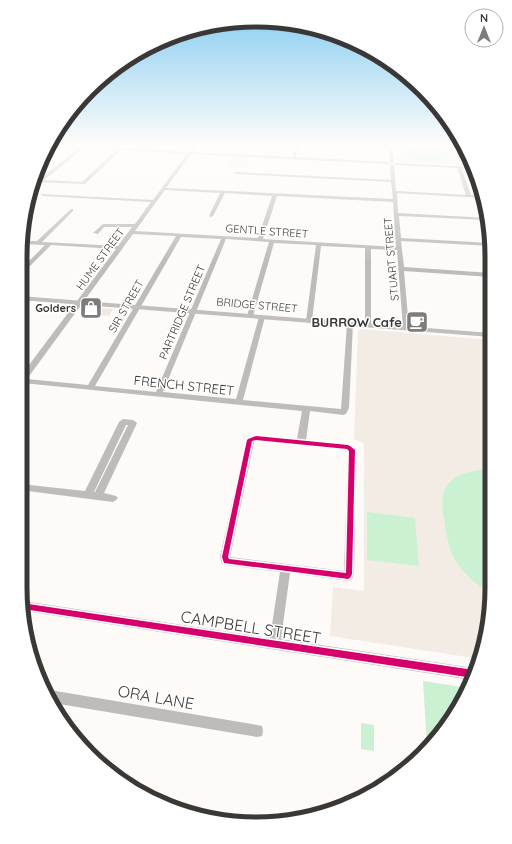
<svg xmlns="http://www.w3.org/2000/svg" width="512" height="844" font-family="Quicksand,sans-serif">
	<style>
		.commercial { fill: #f1e8e5 }
		.built { fill: #f2ece4 }
		.green { fill: #c9f1d2 }
		.lines { fill: none; stroke-linecap: round; stroke-linejoin: round }
		.minor { fill: #bdbcbb; fill-rule: evenodd }
		.major { fill: #c1bebc; fill-rule: evenodd }
		.cycleway-casing { stroke: #fff; stroke-width: 3 }
		.cycleway { fill: #d6006c; fill-rule: evenodd }
		.labels { text-anchor: middle; dominant-baseline: central; stroke-width: 3; stroke-linejoin: round; paint-order: stroke }
		.far-street-label { font-size: 11px; fill: #3a3836; stroke: #fff }
		.far-poi-label { font-size: 11px; font-weight: bold; fill: #3a3836; stroke: #fff; text-anchor: end }
		.poi-label { font-size: 13px; font-weight: bold; fill: #3a3836; stroke: #fff; text-anchor: end }
		.street-label { font-size: 13px; fill: #3a3836; stroke: #fff }
		.near-street-label { font-size: 16px; fill: #3a3836; stroke: #fff }
		.rim { fill: none; stroke: #3a3836; stroke-width: 5 }
	</style>
	<rect width="100%" height="100%" fill="#fdfaf7"/>
	<path class="commercial" d="M 86,307 L 113,309 L 109,316 L 80,313 Z"/>
	<path class="built" d="M 377,146 L 464,146 L 472,166 L 401,162 L 396,159 L 395,147 Z
		M 232,157 L 250,158 L 246,167 L 226,166 Z
		M 361,329 L 491,340 L 491,604 L 480,659 L 330,636 L 333,587 L 364,591 L 364,443 L 354,439 L 358,331 Z"/>
	<path class="green" d="M 406,146 L 440,146 L 445,148 L 447,158 C 438,164 413,163 406,154 Z
		M 491,470 L 491,593 C 477,585 464,574 455,560 C 449,549 447,537 445,525 C 444,516 441,506 443,497 C 446,474 472,469 491,470 Z
		M 367,512 L 415,518 L 419,566 L 367,560 Z
		M 423,681 L 467,688 L 452,719 L 427,746 Z
		M 361,723 L 374,725 L 374,751 L 361,749 Z"/>
	<g class="lines">
		<path class="minor" d="M 54,146 L 84,146 L 189,152 L 193,146 L 197,146 L 193,152 L 292,157 L 296,146 L 300,146 L 296,157 L 388,162 L 390,163 L 388,164 L 191,154 L 166,188 L 393,199 L 391,182 L 236,174 L 234,173 L 236,172 L 391,180 L 390,165 L 392,164 L 394,165 L 396,191 L 466,195 L 457,168 L 396,165 L 394,164 L 396,163 L 472,167 L 473,169 L 462,169 L 471,195 L 484,196 L 484,198 L 397,193 L 398,213 L 488,218 L 488,220 L 399,216 L 401,238 L 491,243 L 491,246 L 401,241 L 404,267 L 491,273 L 491,277 L 404,271 L 409,328 L 406,330 L 403,328 L 397,250 L 371,249 L 371,325 L 368,327 L 365,325 L 365,248 L 321,246 L 312,321 L 309,323 L 306,321 L 316,245 L 274,243 L 253,316 L 250,318 L 247,316 L 269,242 L 226,239 L 163,392 L 236,399 L 259,317 L 262,315 L 265,317 L 243,400 L 341,409 L 347,324 L 348,323 L 352,323 L 353,324 L 349,408 L 346,414 L 343,415 L 310,411 L 306,440 L 348,444 L 351,445 L 356,450 L 354,574 L 352,579 L 348,581 L 290,573 L 281,639 L 474,668 L 477,669 L 472,680 L 24,611 L 23,601 L 270,638 L 280,572 L 226,565 L 222,564 L 220,557 L 246,440 L 247,438 L 256,435 L 297,439 L 302,411 L 23,383 L 20,385 L 20,377 L 116,249 L 51,245 L 20,276 L 20,270 L 45,245 L 21,244 L 21,241 L 37,241 L 71,209 L 73,209 L 73,211 L 42,242 L 118,246 L 132,227 L 104,227 L 98,234 L 93,233 L 103,224 L 135,224 L 151,202 L 43,196 L 41,195 L 41,194 L 153,200 L 187,154 L 121,150 L 85,184 L 32,182 L 33,180 L 39,180 L 79,148 ZM 83,149 L 116,150 L 82,182 L 44,180 ZM 165,190 L 220,193 L 209,216 L 211,217 L 213,216 L 225,193 L 272,196 L 258,238 L 135,231 ZM 277,196 L 393,202 L 396,247 L 263,239 ZM 133,234 L 176,236 L 88,385 L 27,379 ZM 181,237 L 221,239 L 156,392 L 95,386 ZM 256,441 L 346,450 L 348,451 L 344,571 L 230,557 L 254,442 Z
			M 348,146 L 392,146 L 394,162 L 392,163 L 390,162 L 389,149 Z
			M 123,419 L 133,420 L 137,423 L 104,493 L 116,496 L 118,498 L 116,500 L 113,502 L 20,490 L 20,484 L 85,491 L 119,422 ZM 126,425 L 128,425 L 95,492 L 94,492 Z
			M 50,690 L 257,725 L 262,726 L 263,731 L 262,736 L 257,737 L 53,703 L 47,691 Z"/>
		<path class="major" d="M 20,296 L 491,333 L 491,337 L 20,300 Z"/>
		<g class="cycleway-casing">
			<path id="cycleway" d="M 256,436 L 348,445 L 350,446 L 355,450 L 352,574 L 350,578 L 348,579 L 224,563 L 222,557 L 247,440 L 248,439 ZM 256,440 L 347,449 L 349,451 L 346,573 L 229,559 L 228,557 L 252,441 Z
				M 22,603 L 474,670 L 476,671 L 473,678 L 23,609 Z"/>
		</g>
		<use href="#cycleway" class="cycleway"/>
	</g>
	<linearGradient id="sky" x2="0" y2="1"><stop stop-color="#82caf0"/><stop offset="0.55" stop-color="#fefdfb"/><stop offset="1" stop-color="#fefdfb" stop-opacity="0"/></linearGradient>
	<rect width="512" height="264" fill="url(#sky)"/>
	<defs>
		<g id="shop-square" transform="scale(1.15)"><rect x="-9" y="-9" width="18" height="18" rx="4" fill="#7e7c7a" stroke="#fff"/><path d="M-5-2.5h2.3a2.7 3.5 0 0 1 5.4 0H5L5.5 6h-11ZM-1.5-2.5h3a1.5 2.3 0 0 0-3 0Z" fill="#fff"/></g>
		<g id="cafe-square" transform="scale(1.15)"><rect x="-9" y="-9" width="18" height="18" rx="4" fill="#7e7c7a" stroke="#fff"/><path d="M-5.5-4.5H6V0H3Q3 3.5 0 3.5H-2.5Q-5.5 3.5-5.5 0ZM3-3.2v2h1.7v-2ZM-6 4.5H4V6H-6Z" fill="#fff"/></g>
	</defs>
	<g fill-rule="evenodd">
		<use href="#shop-square" x="91" y="308"/>
		<use href="#cafe-square" x="417" y="322"/>
	</g>
	<g class="labels">
		<g class="far-street-label">
			<text transform="translate(267 231) rotate(4)">GENTLE STREET</text>
			<text transform="translate(100 259) rotate(-54)">HUME STREET</text>
			<text transform="translate(391 259) rotate(-95)">STUART STREET</text>
			<text transform="translate(257 305) rotate(5)">BRIDGE STREET</text>
			<text transform="translate(126 306) rotate(-60)">SIR STREET</text>
			<text transform="translate(182 312) rotate(-67)">PARTRIDGE STREET</text>
		</g>
		<g class="far-poi-label">
			<text x="76" y="308">Golders</text>
		</g>
		<g class="poi-label">
			<text x="402" y="322">BURROW Cafe</text>
		</g>
		<g class="street-label">
			<text transform="translate(184 385) rotate(6)">FRENCH STREET</text>
		</g>
		<g class="near-street-label">
			<text transform="translate(251 627) rotate(9)">CAMPBELL STREET</text>
			<text transform="translate(156 697) rotate(10)">ORA LANE</text>
		</g>
	</g>
	<path d="M0 0H512V844H0ZM256 27H256A229 229 0 0 1 485 256V588A229 229 0 0 1 256 817H256A229 229 0 0 1 27 588V256A229 229 0 0 1 256 27Z" fill="#fff" fill-rule="evenodd"/>
	<path class="rim" d="M256 27H256A229 229 0 0 1 485 256V588A229 229 0 0 1 256 817H256A229 229 0 0 1 27 588V256A229 229 0 0 1 256 27Z"/>
	<g transform="translate(484 28)"><circle r="19" fill="#ffffff" stroke="#b0afaf"/>
	<path d="M0-3L7 15L0 10L-7 15Z" fill="#7e7c7a"/>
	<text y="-6" font-size="11" font-weight="bold" text-anchor="middle" fill="#3a3836">N</text>
	</g>
</svg>
